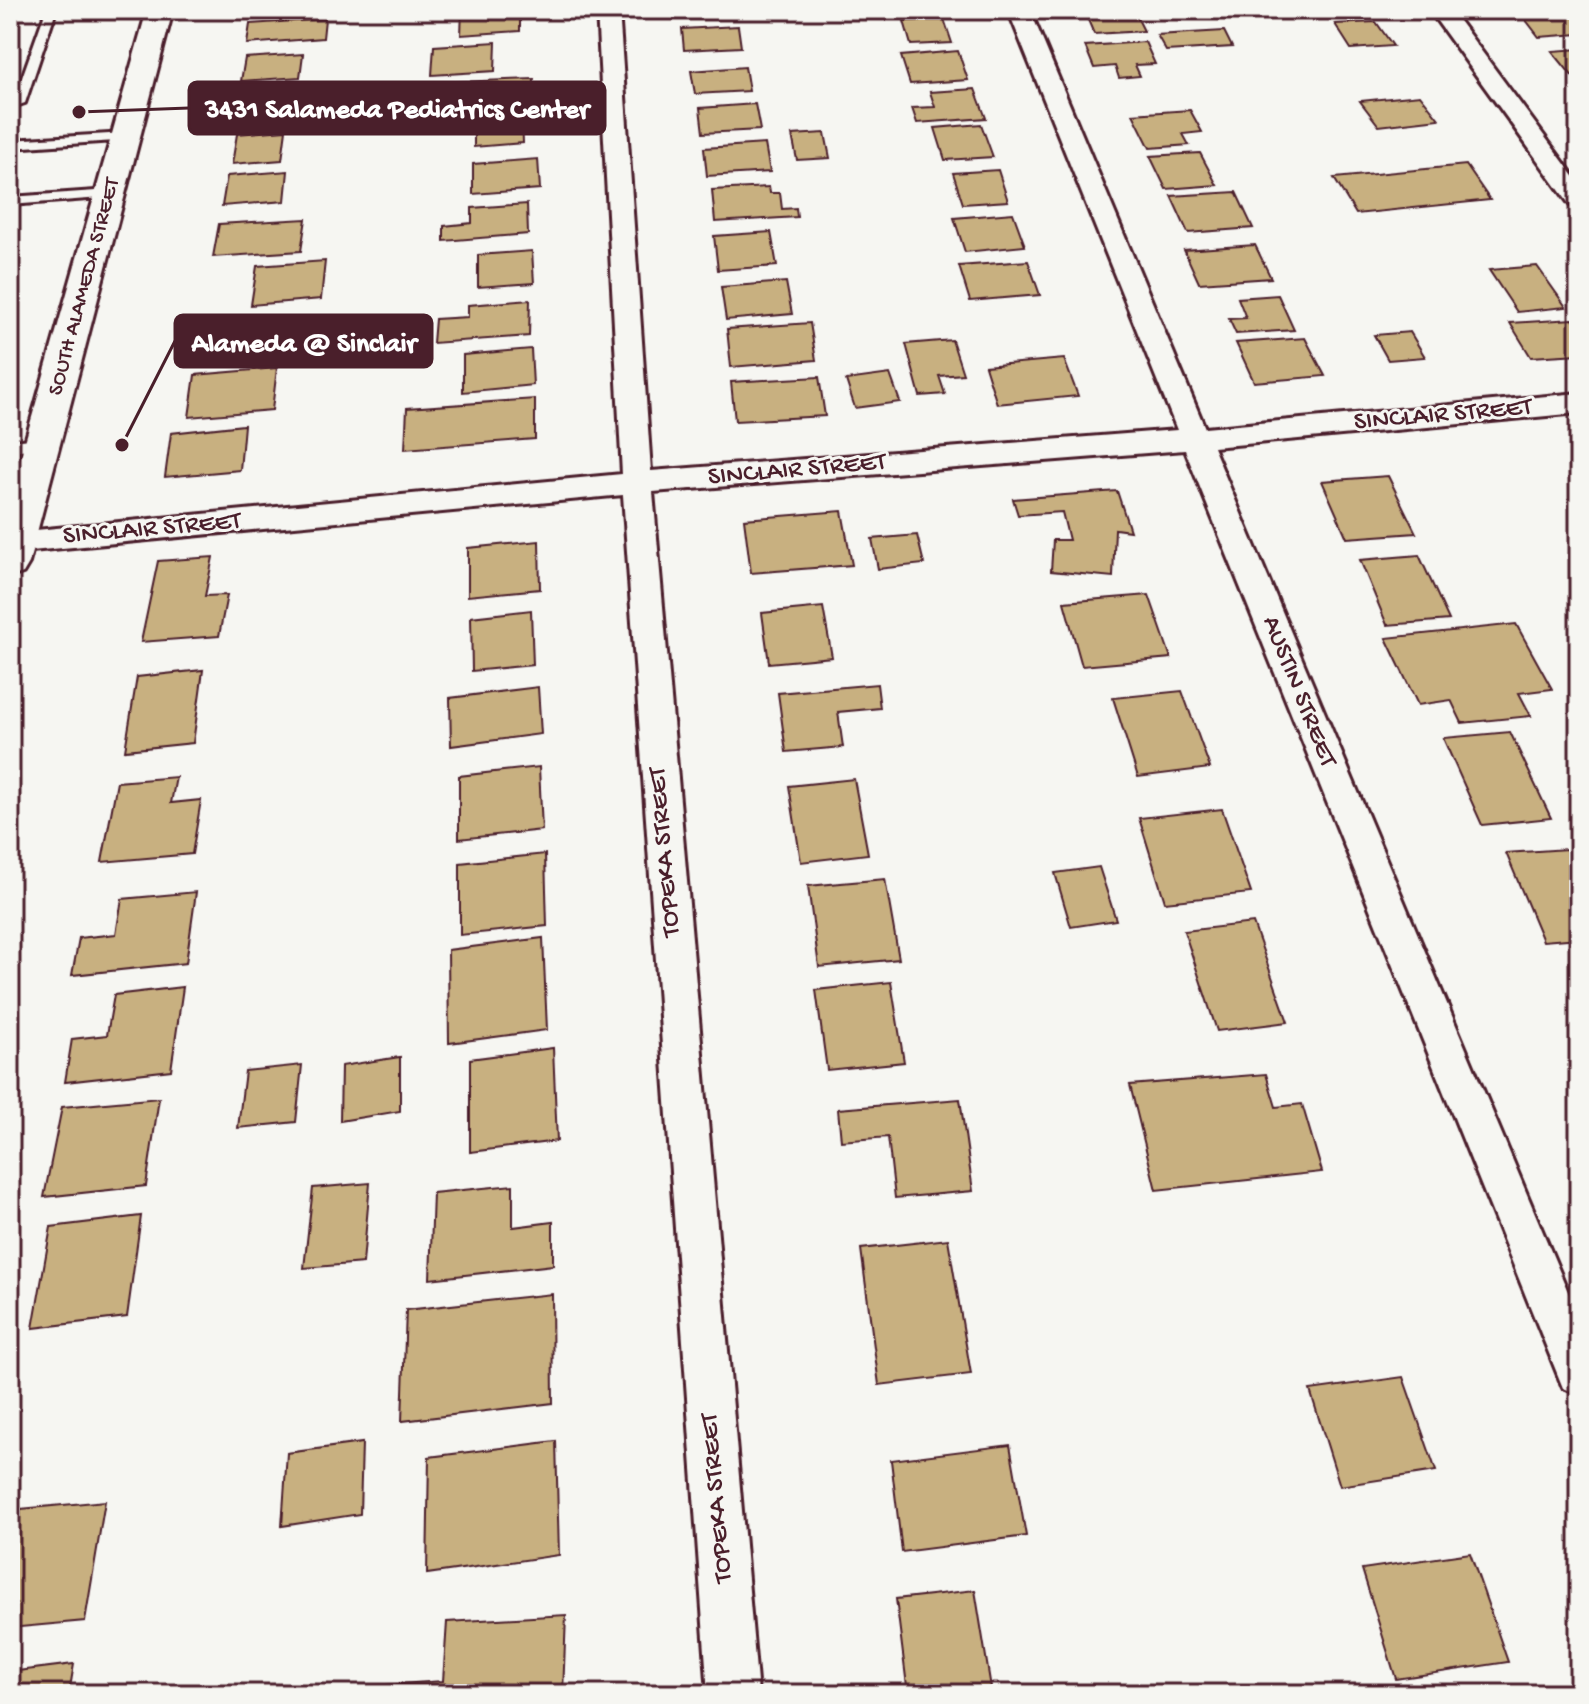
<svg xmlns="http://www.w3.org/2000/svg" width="1589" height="1704" font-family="'Gochi Hand',sans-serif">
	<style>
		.building { fill: #c8b080; stroke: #4a1f2b; stroke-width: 2 }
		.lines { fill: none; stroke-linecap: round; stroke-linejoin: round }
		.lane-casing { stroke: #4a1f2b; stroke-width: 6 }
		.street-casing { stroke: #4a1f2b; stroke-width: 6 }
		.secondary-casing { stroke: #4a1f2b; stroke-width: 6 }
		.lane { fill: #f6f6f2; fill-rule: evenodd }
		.street { fill: #f6f6f2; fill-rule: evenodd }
		.secondary { fill: #f6f6f2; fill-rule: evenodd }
		.labels { text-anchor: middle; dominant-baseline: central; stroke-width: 6; stroke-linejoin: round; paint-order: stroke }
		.far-street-label { font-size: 22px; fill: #4a1f2b; stroke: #f6f6f2 }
		.street-label { font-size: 26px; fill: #4a1f2b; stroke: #f6f6f2 }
		.leader { fill: none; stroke: #4a1f2b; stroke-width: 3 }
		.callout-dot { fill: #4a1f2b; stroke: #f6f6f2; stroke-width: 3 }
		.callout { fill: #4a1f2b; stroke: #4a1f2b; stroke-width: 3 }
		.callout-label { font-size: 28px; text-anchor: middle; font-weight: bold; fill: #fff }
	</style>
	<rect width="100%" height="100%" fill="#f6f6f2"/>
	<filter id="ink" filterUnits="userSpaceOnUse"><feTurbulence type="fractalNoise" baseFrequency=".0125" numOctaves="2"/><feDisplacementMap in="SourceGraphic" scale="16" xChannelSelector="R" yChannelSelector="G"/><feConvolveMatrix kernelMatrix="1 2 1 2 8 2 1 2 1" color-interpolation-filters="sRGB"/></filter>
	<g filter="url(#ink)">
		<path class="building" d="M 462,10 L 520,10 L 520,31 L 461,35 Z
			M 681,10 L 756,10 L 756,11 L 683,18 Z
			M 1579,10 L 1579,34 L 1539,37 L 1519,11 Z
			M 1134,11 L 1144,31 L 1094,34 L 1085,13 Z
			M 325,19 L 323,38 L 247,44 L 250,24 Z
			M 944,19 L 952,43 L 911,45 L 904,21 Z
			M 1376,22 L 1393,46 L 1351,49 L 1335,24 Z
			M 738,26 L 741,47 L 684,50 L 682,29 Z
			M 1224,31 L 1232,47 L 1166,51 L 1157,35 Z
			M 496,42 L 495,71 L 432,75 L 434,46 Z
			M 1145,42 L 1155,64 L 1135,65 L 1140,76 L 1119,78 L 1115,66 L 1094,68 L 1085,46 Z
			M 1579,49 L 1579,76 L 1573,77 L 1552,51 Z
			M 958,51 L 968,80 L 910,84 L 901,56 Z
			M 303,54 L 300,77 L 241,81 L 245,58 Z
			M 745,67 L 749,91 L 695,94 L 691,71 Z
			M 534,79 L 533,108 L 454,112 L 457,82 Z
			M 975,89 L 986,118 L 917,123 L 912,108 L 935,107 L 930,92 Z
			M 1420,95 L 1439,119 L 1379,126 L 1360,101 Z
			M 755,104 L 760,130 L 703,133 L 700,108 Z
			M 1190,110 L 1202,132 L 1183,134 L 1189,145 L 1150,148 L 1133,114 Z
			M 522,116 L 523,143 L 474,147 L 474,120 Z
			M 981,124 L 993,157 L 945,160 L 935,128 Z
			M 286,130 L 282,160 L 232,164 L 237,134 Z
			M 825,133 L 830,158 L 797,160 L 792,135 Z
			M 765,144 L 770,172 L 707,176 L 704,148 Z
			M 1200,153 L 1217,185 L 1166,189 L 1150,156 Z
			M 538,159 L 540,189 L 473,194 L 473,164 Z
			M 1466,165 L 1490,200 L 1356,214 L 1334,178 Z
			M 998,170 L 1008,201 L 963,204 L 953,173 Z
			M 288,171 L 285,201 L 222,206 L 227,176 Z
			M 769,187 L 770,193 L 780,193 L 782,209 L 796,208 L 797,217 L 715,222 L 712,190 Z
			M 1236,192 L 1253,228 L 1188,233 L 1171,196 Z
			M 527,204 L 528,234 L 444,241 L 444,226 L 472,223 L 472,208 Z
			M 1013,213 L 1025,246 L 965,252 L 954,218 Z
			M 306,219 L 301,251 L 213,257 L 219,224 Z
			M 771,232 L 777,266 L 718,270 L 714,236 Z
			M 1255,245 L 1271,278 L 1199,283 L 1184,250 Z
			M 532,251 L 534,283 L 478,287 L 478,255 Z
			M 325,261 L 321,299 L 251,305 L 257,266 Z
			M 1028,261 L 1040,295 L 970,301 L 959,266 Z
			M 1537,266 L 1566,307 L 1517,312 L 1489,270 Z
			M 786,282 L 792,314 L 726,320 L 721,287 Z
			M 1278,295 L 1294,330 L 1236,334 L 1229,319 L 1246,318 L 1238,298 Z
			M 530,300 L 529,336 L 433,343 L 435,319 L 468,317 L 468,305 Z
			M 1573,319 L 1579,328 L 1579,354 L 1531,357 L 1510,323 Z
			M 810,323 L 816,360 L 731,367 L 727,329 Z
			M 1410,332 L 1425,357 L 1388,360 L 1374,335 Z
			M 1305,338 L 1325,376 L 1254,382 L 1236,343 Z
			M 952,340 L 963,374 L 939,376 L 945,394 L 920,396 L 906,344 Z
			M 531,349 L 533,385 L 463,392 L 463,355 Z
			M 1064,359 L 1078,396 L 997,404 L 985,366 Z
			M 277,368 L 272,410 L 189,417 L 195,375 Z
			M 890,374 L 900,402 L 855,408 L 846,380 Z
			M 819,377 L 825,416 L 735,421 L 731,382 Z
			M 535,399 L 535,439 L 405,449 L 407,408 Z
			M 244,425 L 240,470 L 165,477 L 171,433 Z
			M 1388,476 L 1416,533 L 1347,538 L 1322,481 Z
			M 1117,491 L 1130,531 L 1115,529 L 1113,577 L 1051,571 L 1053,540 L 1069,540 L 1062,512 L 1018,515 L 1013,499 Z
			M 842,511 L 852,565 L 751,573 L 744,519 Z
			M 917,535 L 924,564 L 878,569 L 872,539 Z
			M 539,541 L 540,589 L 468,596 L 468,548 Z
			M 1419,555 L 1449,620 L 1387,625 L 1360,560 Z
			M 213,557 L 205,596 L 227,595 L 219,636 L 141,642 L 158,561 Z
			M 1149,595 L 1171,658 L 1082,666 L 1064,602 Z
			M 823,607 L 832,657 L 769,663 L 762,613 Z
			M 531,610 L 533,665 L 472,671 L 471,617 Z
			M 1516,624 L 1552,689 L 1519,693 L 1531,716 L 1462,723 L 1451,700 L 1418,705 L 1386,638 Z
			M 203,670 L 193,743 L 125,750 L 137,677 Z
			M 877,684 L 880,708 L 838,712 L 843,747 L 786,752 L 778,693 Z
			M 538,687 L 541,734 L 451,746 L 450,698 Z
			M 1182,691 L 1210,768 L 1138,777 L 1113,698 Z
			M 1510,732 L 1551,818 L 1482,825 L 1443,738 Z
			M 539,767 L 542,830 L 459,839 L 459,776 Z
			M 176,777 L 171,803 L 201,800 L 192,854 L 102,862 L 117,782 Z
			M 854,779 L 868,854 L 801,862 L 789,786 Z
			M 1222,809 L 1251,893 L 1165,902 L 1139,818 Z
			M 1567,849 L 1579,871 L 1579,938 L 1543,941 L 1506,853 Z
			M 545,854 L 547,926 L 460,935 L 460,863 Z
			M 1099,867 L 1116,920 L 1071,927 L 1055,873 Z
			M 885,879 L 899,959 L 819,967 L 808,886 Z
			M 196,892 L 186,963 L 72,975 L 79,938 L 116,934 L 122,899 Z
			M 1253,923 L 1288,1022 L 1217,1031 L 1184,931 Z
			M 543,938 L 547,1030 L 449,1043 L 448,950 Z
			M 891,982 L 904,1062 L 827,1070 L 816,990 Z
			M 183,987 L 171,1070 L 65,1082 L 72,1039 L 107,1035 L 114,995 Z
			M 553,1048 L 557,1141 L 470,1152 L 470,1059 Z
			M 400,1057 L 400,1111 L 340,1121 L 341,1066 Z
			M 302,1065 L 296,1122 L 238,1128 L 245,1071 Z
			M 1266,1074 L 1276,1107 L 1302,1104 L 1322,1172 L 1156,1190 L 1130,1085 Z
			M 159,1098 L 146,1186 L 44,1197 L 62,1107 Z
			M 960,1099 L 973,1191 L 895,1198 L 888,1137 L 841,1141 L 838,1109 Z
			M 370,1183 L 363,1263 L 304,1268 L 313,1188 Z
			M 513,1185 L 513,1227 L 553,1222 L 553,1265 L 430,1279 L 433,1193 Z
			M 141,1216 L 127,1317 L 33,1328 L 51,1227 Z
			M 948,1239 L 971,1374 L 879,1385 L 861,1249 Z
			M 552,1294 L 553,1403 L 402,1421 L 406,1310 Z
			M 1403,1377 L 1436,1471 L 1340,1486 L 1310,1390 Z
			M 556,1441 L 559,1555 L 427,1574 L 429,1457 Z
			M 362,1443 L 360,1514 L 282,1526 L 287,1453 Z
			M 1010,1445 L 1026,1536 L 902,1552 L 891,1460 Z
			M 105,1501 L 85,1621 L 10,1628 L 10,1510 Z
			M 1470,1553 L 1508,1662 L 1396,1679 L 1362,1569 Z
			M 975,1590 L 992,1694 L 908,1694 L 896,1599 Z
			M 566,1615 L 563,1694 L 371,1694 L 372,1686 L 443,1681 L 447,1622 Z
			M 74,1664 L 69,1694 L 10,1694 L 10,1672 Z"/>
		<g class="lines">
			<g class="lane-casing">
				<path id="lane" d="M 46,10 L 56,10 L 25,103 L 10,108 L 10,100 L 14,100 Z
					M 126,133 L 130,134 L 130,140 L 10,148 L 10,140 Z
					M 110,190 L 116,194 L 114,197 L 10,205 L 10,197 Z
					M 43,438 L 50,443 L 48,447 L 10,451 L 10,441 Z"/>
			</g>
			<g class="street-casing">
				<path id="street" d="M 597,10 L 619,10 L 651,471 L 1177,430 L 1008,10 L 1030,10 L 1205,428 L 1579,393 L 1579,413 L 1213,447 L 1579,1318 L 1579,1394 L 1563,1388 L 1185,450 L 653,492 L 758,1694 L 708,1694 L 623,495 L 10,553 L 10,533 L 15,532 L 622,474 Z
					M 1429,10 L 1451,10 L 1579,183 L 1579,208 L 1570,205 Z"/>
			</g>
			<g class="secondary-casing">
				<path id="secondary" d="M 147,10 L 173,10 L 29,563 L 23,573 L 10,577 L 10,495 Z"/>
			</g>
			<use href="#lane" class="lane"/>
			<use href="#street" class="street"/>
			<use href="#secondary" class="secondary"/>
		</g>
	</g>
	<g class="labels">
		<g class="far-street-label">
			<text transform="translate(85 287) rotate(-75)">SOUTH ALAMEDA STREET</text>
		</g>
		<g class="street-label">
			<text transform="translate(1443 416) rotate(-5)">SINCLAIR STREET</text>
			<text transform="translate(797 471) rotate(-5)">SINCLAIR STREET</text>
			<text transform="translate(152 530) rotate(-5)">SINCLAIR STREET</text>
			<text transform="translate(1298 692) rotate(68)">AUSTIN STREET</text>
			<text transform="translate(666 852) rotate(-95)">TOPEKA STREET</text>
			<text transform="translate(718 1498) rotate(-95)">TOPEKA STREET</text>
		</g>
	</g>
	<path class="leader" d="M79 112L189 108M122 445L175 341"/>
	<g class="callout-dot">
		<circle cx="79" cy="112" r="8"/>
		<circle cx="122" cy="445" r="8"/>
	</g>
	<g class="callout">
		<rect x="189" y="82" width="416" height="52" rx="8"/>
		<rect x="175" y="315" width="257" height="52" rx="8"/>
	</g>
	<g class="callout-label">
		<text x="397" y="117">3431 Salameda Pediatrics Center</text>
		<text x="304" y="351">Alameda @ Sinclair</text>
	</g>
	<rect width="1589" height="1704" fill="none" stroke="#f6f6f2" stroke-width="40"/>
	<rect x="20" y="20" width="1549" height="1664" fill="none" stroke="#4a1f2b" stroke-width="3" filter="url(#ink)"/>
</svg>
